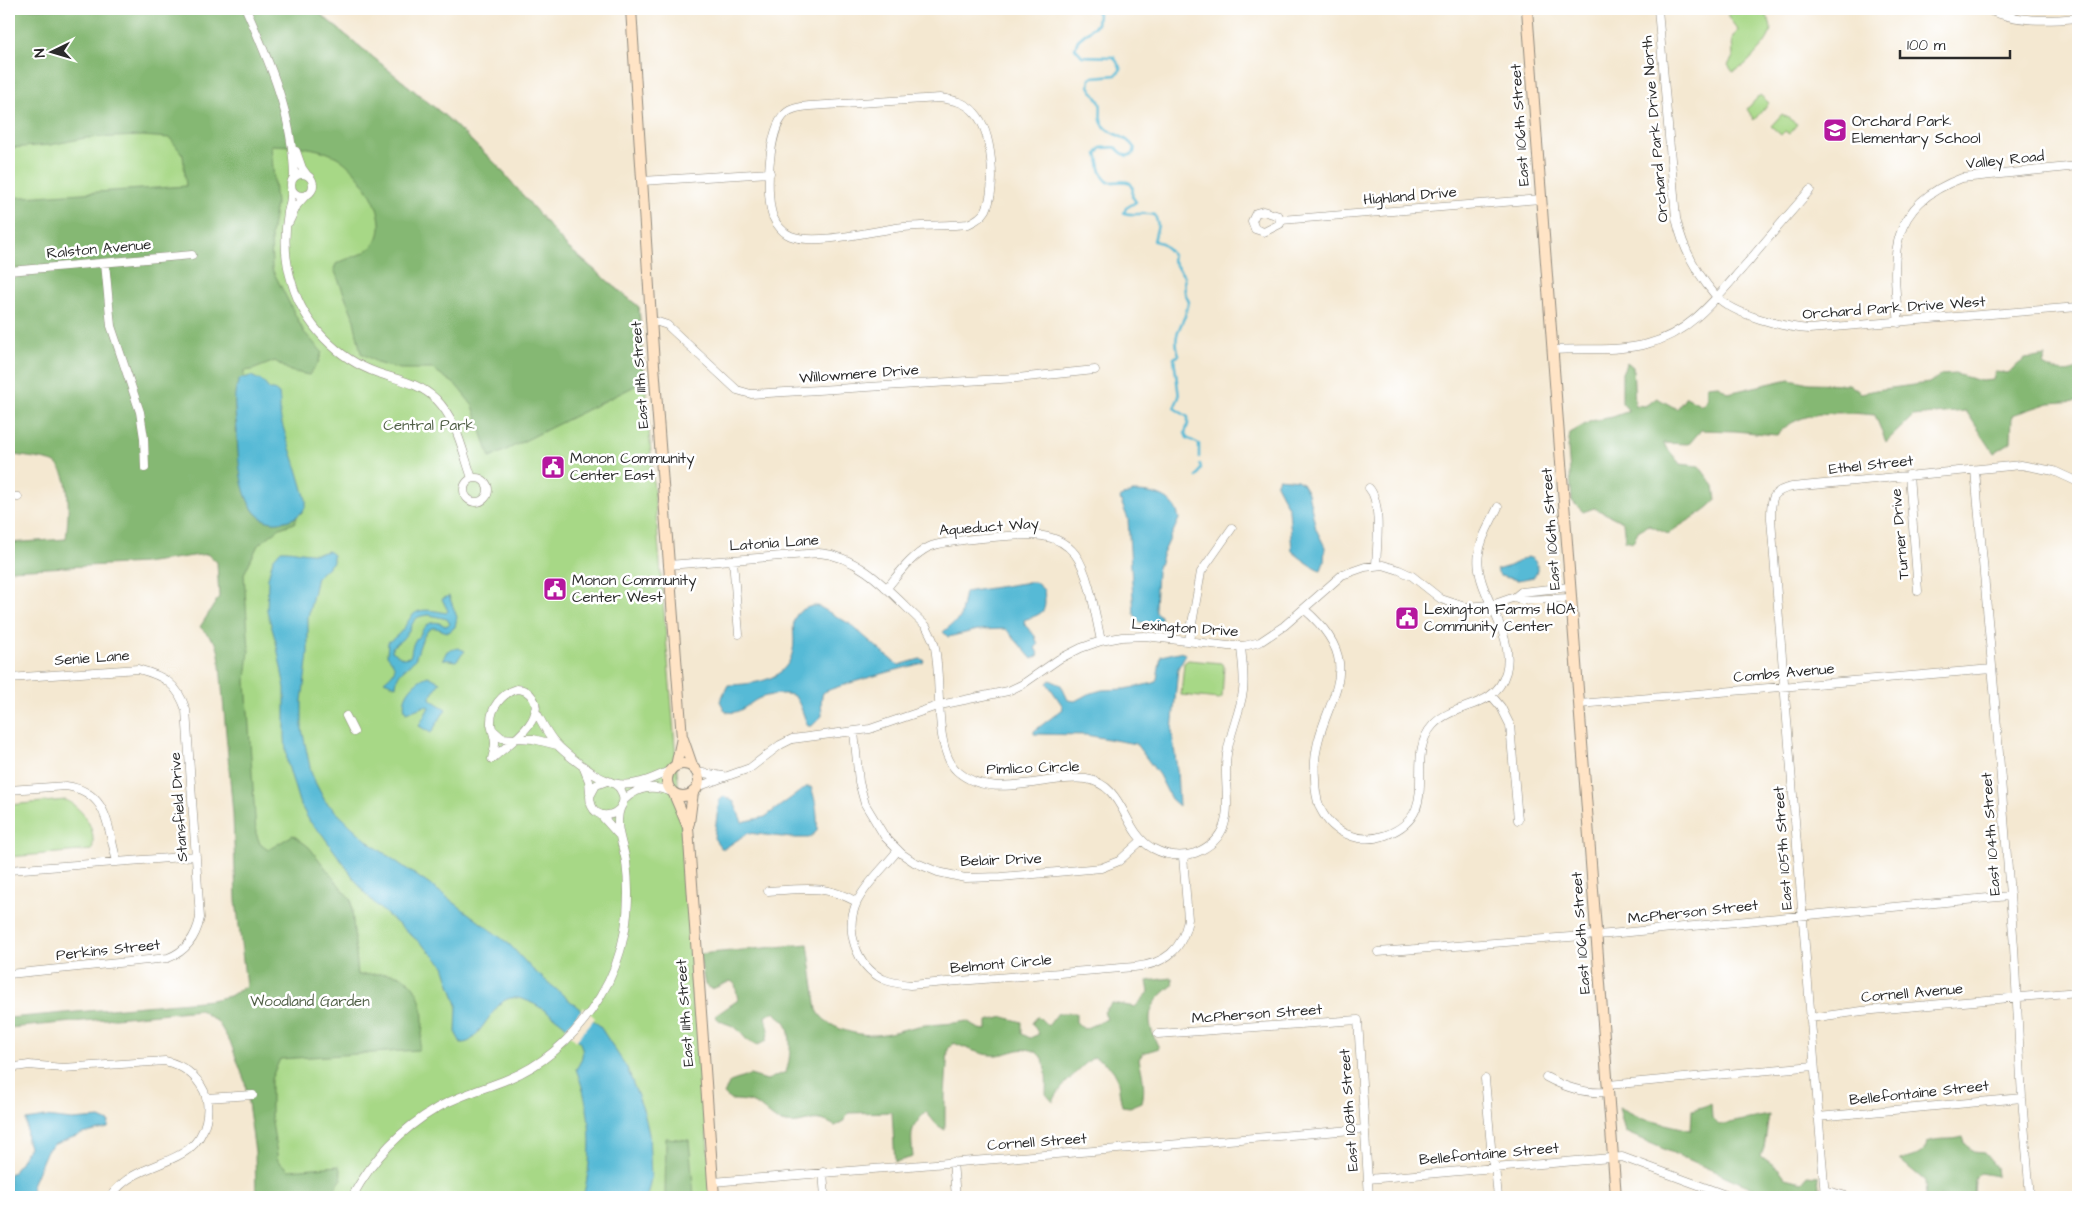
<svg xmlns="http://www.w3.org/2000/svg" width="2087" height="1206" font-family="'Architects Daughter',sans-serif">
	<style>
		.green { fill: #a7d886; stroke: #698258 }
		.forest { fill: #85b873; stroke: #58724f }
		.water { fill: #57bad6; stroke: #417280; fill-rule: evenodd }
		.pier { fill: #f4e8d1 }
		.lines { fill: none; stroke-linecap: round; stroke-linejoin: round }
		.stream { stroke: #57bad6; stroke-width: 2.5 }
		.street-casing { stroke: #908a7e; stroke-width: 9 }
		.secondary-casing { stroke: #908a7e; stroke-width: 12 }
		.street { stroke: #fff; stroke-width: 8 }
		.secondary { stroke: #ffe4c6; stroke-width: 10 }
		.labels { text-anchor: middle; dominant-baseline: central; stroke-width: 5; stroke-linejoin: round; paint-order: stroke }
		.poi-label { font-size: 15px; fill: #2b2b2b; stroke: #fff; text-anchor: start }
		.street-label { font-size: 15px; fill: #2b2b2b; stroke: #fff }
		.park-label { font-size: 15px; fill: #505f46; stroke: #fff }
	</style>
	<rect width="100%" height="100%" fill="#fff"/>
	<filter id="ink" filterUnits="userSpaceOnUse"><feTurbulence type="fractalNoise" baseFrequency=".02" numOctaves="2"/><feDisplacementMap in="SourceGraphic" scale="10" xChannelSelector="R" yChannelSelector="G"/><feConvolveMatrix kernelMatrix="1 2 1 2 8 2 1 2 1" color-interpolation-filters="sRGB"/></filter>
	<filter id="wash" filterUnits="userSpaceOnUse"><feTurbulence type="fractalNoise" baseFrequency=".0096" numOctaves="4" result="noise"/><feDisplacementMap in="SourceGraphic" scale="20" xChannelSelector="R" yChannelSelector="G"/><feGaussianBlur stdDeviation="1.12" result="paint"/><feColorMatrix in="noise" values="0 0 0 0 0 0 0 0 0 0 0 0 0 0 0 0 0 1.4 0 .05"/><feComposite in="paint" operator="in"/></filter>
	<g filter="url(#wash)">
		<rect width="100%" height="100%" fill="#f4e8d1"/>
		<path class="green" d="M 9,9 L 314,9 L 445,116 L 496,164 L 567,247 L 639,307 L 712,1197 L 274,1197 L 188,192 L 9,207 Z
			M 1733,9 L 1760,9 C 1778,25 1771,37 1757,52 C 1749,61 1744,67 1733,72 L 1728,65 L 1733,57 L 1732,40 L 1738,30 L 1727,16 Z
			M 1760,95 L 1769,103 L 1754,120 L 1747,109 Z
			M 1782,114 L 1797,124 L 1789,134 L 1785,131 L 1781,135 L 1771,126 Z
			M 1188,660 L 1221,663 L 1224,666 L 1222,697 L 1219,699 L 1181,695 L 1184,663 Z
			M 66,800 C 84,810 97,829 92,850 L 9,857 L 9,805 Z"/>
		<path class="forest" d="M 9,9 L 314,9 L 445,116 L 496,164 L 567,247 L 639,307 L 643,382 L 490,458 L 473,406 L 456,385 L 433,369 L 400,369 L 380,364 L 361,353 L 353,316 L 334,269 L 336,264 C 348,257 364,256 373,245 C 396,220 358,168 335,156 C 314,146 293,146 271,145 L 276,204 L 271,235 L 272,269 L 304,332 L 322,352 L 318,363 L 309,375 L 290,371 L 275,361 L 252,370 L 244,371 L 244,377 C 242,378 240,379 239,382 C 229,398 241,484 249,502 C 251,509 257,516 264,519 C 275,524 286,520 297,516 L 295,523 L 280,528 L 258,545 L 244,574 L 249,650 L 246,681 L 256,833 L 260,844 L 268,850 L 293,835 L 309,847 L 351,900 L 358,975 C 370,975 386,972 397,975 C 426,984 427,1026 418,1050 L 280,1059 L 271,1079 L 271,1115 L 278,1161 L 289,1170 L 339,1166 L 342,1179 L 328,1197 L 256,1197 L 255,1152 L 245,1082 L 231,1044 L 218,1022 L 200,1010 L 9,1028 L 9,1018 L 211,1000 L 230,996 L 246,986 L 236,900 L 233,814 L 219,653 L 216,643 L 200,627 L 219,597 L 217,562 L 207,554 L 144,563 L 9,570 L 9,543 L 66,539 C 68,520 73,475 55,463 C 49,459 18,456 9,454 L 9,198 L 186,186 L 183,155 L 170,138 L 142,136 L 85,138 L 50,145 L 9,148 Z
			M 2046,356 L 2043,365 C 2053,371 2068,375 2078,368 L 2078,401 L 2049,403 L 2012,415 L 2011,442 L 1994,453 L 1966,411 L 1913,416 L 1886,442 L 1875,415 C 1843,412 1800,408 1777,435 L 1735,431 L 1701,430 L 1689,444 L 1663,443 L 1680,464 L 1699,466 L 1714,486 L 1716,500 C 1704,514 1683,522 1668,534 L 1648,525 L 1638,531 L 1633,542 L 1625,540 L 1623,522 L 1594,508 L 1583,512 L 1572,501 L 1568,448 L 1570,433 L 1591,421 L 1613,417 L 1629,411 L 1622,403 L 1622,373 L 1627,362 L 1633,367 L 1635,405 L 1645,406 L 1657,398 L 1677,409 L 1686,397 L 1702,405 L 1707,399 L 1707,386 L 1718,385 L 1728,393 L 1789,379 L 1809,383 L 1849,384 L 1861,393 L 1876,390 L 1929,383 L 1941,375 L 1955,374 L 1981,381 L 1993,380 L 1995,372 L 2007,373 L 2025,359 Z
			M 808,944 L 817,1010 C 827,1029 855,1035 875,1035 C 888,1035 909,1027 925,1025 C 940,1024 952,1024 967,1021 L 979,1029 L 987,1030 L 987,1021 L 1004,1017 L 1022,1022 L 1022,1034 L 1030,1038 L 1039,1034 L 1032,1023 L 1038,1016 L 1048,1026 L 1058,1013 L 1076,1013 L 1076,1022 L 1084,1029 L 1107,1019 L 1104,1012 L 1112,1003 L 1135,1007 L 1149,992 L 1147,981 L 1172,978 L 1173,985 C 1147,1005 1144,1018 1159,1048 L 1143,1053 L 1139,1059 C 1142,1073 1146,1088 1142,1102 L 1130,1107 L 1122,1106 C 1116,1080 1122,1070 1094,1057 C 1082,1065 1058,1089 1053,1102 L 1046,1094 C 1047,1074 1048,1044 1018,1050 C 1010,1052 1000,1056 991,1055 C 982,1055 963,1047 954,1043 L 948,1049 L 945,1095 L 945,1130 L 937,1125 L 926,1112 C 909,1128 911,1134 913,1157 L 895,1162 L 892,1112 L 849,1113 L 842,1123 L 835,1126 C 812,1112 807,1126 786,1123 C 773,1121 767,1111 757,1105 C 749,1100 738,1100 730,1100 L 724,1094 L 730,1082 L 750,1075 L 767,1080 L 786,1072 C 791,1059 792,1036 786,1023 C 783,1019 777,1015 773,1012 L 765,1017 L 769,1030 L 766,1041 L 758,1045 C 743,1040 747,1038 736,1028 C 729,1023 721,1024 715,1016 L 738,1000 L 735,984 L 731,981 L 712,989 L 705,985 L 699,954 Z
			M 1711,1104 L 1712,1118 L 1719,1125 L 1769,1115 L 1764,1148 L 1761,1156 L 1779,1169 L 1786,1178 L 1802,1182 L 1808,1175 L 1818,1176 L 1820,1197 L 1773,1197 L 1625,1132 L 1619,1107 L 1643,1119 L 1691,1130 L 1692,1110 Z
			M 1963,1137 L 1965,1143 L 1973,1152 L 1984,1153 L 1996,1167 L 1997,1176 L 1980,1173 L 1975,1178 L 1974,1197 L 1926,1197 L 1925,1181 L 1900,1160 C 1911,1158 1925,1156 1927,1142 C 1941,1137 1949,1141 1963,1137 Z
			M 666,1138 L 689,1140 L 694,1197 L 665,1197 Z"/>
		<path class="water" d="M 251,376 L 262,381 L 270,390 L 274,390 L 279,394 C 281,403 279,412 281,420 C 287,442 296,463 302,486 C 303,491 307,499 306,504 C 304,516 289,521 279,522 C 239,526 238,457 237,431 C 236,415 231,393 240,379 Z
			M 1279,478 L 1297,480 L 1302,483 L 1308,493 L 1316,529 L 1325,547 L 1324,562 L 1321,570 C 1316,570 1296,555 1292,551 L 1289,509 L 1276,484 Z
			M 1133,492 C 1154,492 1175,496 1179,519 L 1162,556 L 1157,571 L 1155,608 L 1156,613 L 1161,616 L 1161,620 L 1151,623 L 1139,622 L 1134,614 L 1128,519 L 1120,499 L 1122,496 Z
			M 281,550 C 297,549 311,557 328,551 L 333,555 L 333,562 L 317,577 L 308,617 L 308,654 L 302,701 L 302,729 L 311,772 L 316,784 L 325,801 L 352,827 L 371,844 L 440,892 L 509,944 L 532,969 L 599,1025 L 627,1068 L 644,1112 L 649,1134 L 651,1178 L 647,1197 L 583,1197 C 594,1154 592,1110 576,1069 C 584,1058 585,1048 576,1037 C 564,1023 556,1018 541,1008 C 503,985 501,1004 479,1031 C 473,1038 471,1043 461,1043 L 456,1034 L 457,1005 L 444,966 L 425,947 L 378,907 L 364,892 L 322,834 L 310,822 L 299,802 L 287,762 L 285,737 L 285,688 L 276,642 L 267,611 L 268,578 L 273,559 Z
			M 1527,557 C 1538,559 1540,568 1534,577 L 1518,580 L 1500,576 L 1496,570 L 1510,566 Z
			M 1030,582 L 1035,582 L 1044,590 C 1047,613 1044,613 1024,620 L 1025,625 L 1035,636 L 1038,645 L 1035,648 L 1039,655 L 1032,659 L 1006,629 L 978,630 L 948,637 L 943,632 L 960,618 L 965,592 Z
			M 449,596 L 457,617 L 455,627 L 449,632 C 442,632 436,625 430,629 C 422,634 419,650 416,657 C 410,669 397,668 396,686 L 384,681 C 399,669 396,667 387,655 L 388,642 C 418,625 400,602 446,613 L 448,611 L 442,599 ZM 430,615 L 447,619 L 450,624 L 445,626 C 434,618 424,624 420,635 C 418,638 414,640 413,645 C 411,649 412,652 410,657 L 403,658 L 392,651 L 392,648 C 395,643 401,642 404,637 C 416,624 409,616 430,615 Z
			M 812,606 L 818,606 L 850,624 L 895,663 L 899,665 L 920,659 L 924,660 L 923,663 C 911,666 827,688 823,693 C 820,699 822,710 822,716 L 812,726 L 808,726 C 804,718 801,704 795,697 C 789,691 768,695 760,698 C 748,703 738,717 725,711 L 720,701 L 728,685 C 755,684 787,681 793,650 C 797,631 784,614 812,606 Z
			M 458,648 L 465,651 L 456,661 L 443,659 L 447,651 Z
			M 1179,652 L 1186,654 L 1178,668 L 1172,731 L 1177,770 L 1179,806 L 1171,799 L 1159,775 L 1136,744 L 1086,735 L 1034,734 L 1034,731 L 1063,709 L 1062,705 L 1047,683 L 1050,680 L 1061,685 L 1068,700 L 1075,701 L 1088,694 L 1102,690 L 1125,689 L 1154,683 L 1157,679 L 1161,656 Z
			M 428,676 L 440,682 L 430,697 L 431,700 L 446,709 L 431,733 L 419,726 L 429,707 L 425,706 L 406,713 C 399,697 414,681 428,676 Z
			M 806,787 L 811,787 C 816,801 818,815 817,831 L 809,838 L 791,838 L 748,833 L 725,848 L 721,848 L 714,838 L 719,801 L 724,796 L 734,802 L 742,822 L 765,817 Z
			M 45,1117 L 72,1120 L 100,1118 L 109,1122 L 108,1128 L 82,1134 L 55,1144 L 47,1150 L 32,1185 L 33,1197 L 9,1197 L 9,1174 L 14,1172 L 29,1147 L 27,1141 L 26,1120 Z"/>
		<path class="pier" d="M 584,1007 L 595,1018 L 576,1041 L 565,1029 Z"/>
		<g class="lines">
			<path class="stream" d="M 1095,9 L 1098,14 L 1097,24 L 1078,40 L 1075,48 L 1082,56 L 1114,57 L 1121,69 L 1116,75 L 1093,77 L 1090,79 L 1089,86 C 1092,92 1097,97 1100,103 C 1103,111 1096,120 1107,129 C 1117,137 1127,136 1135,149 L 1133,154 L 1127,156 C 1110,147 1125,146 1101,148 L 1097,154 C 1100,164 1099,175 1108,182 C 1120,183 1136,175 1132,196 L 1136,202 L 1126,208 L 1124,213 C 1134,216 1145,212 1155,215 L 1158,225 L 1154,241 L 1162,243 L 1173,255 L 1172,260 L 1184,276 L 1185,293 L 1189,302 C 1186,307 1187,311 1185,316 C 1178,331 1173,339 1179,355 L 1174,358 L 1179,397 L 1174,408 L 1188,417 L 1188,424 L 1185,433 L 1187,438 L 1199,444 L 1199,457
				M 1197,477 L 1201,468 L 1200,464"/>
		</g>
	</g>
	<g filter="url(#ink)">
		<g class="lines">
			<g class="street-casing">
				<path id="street" d="M 246,9 C 270,63 293,116 294,176
					M 1658,9 L 1676,218 C 1682,246 1697,274 1716,296 C 1734,315 1783,327 1809,329 L 2078,307
					M 1986,9 C 2016,22 2046,21 2078,18
					M 940,98 C 953,100 966,102 975,113 C 992,131 997,187 986,210 C 982,217 975,221 968,224 C 947,226 925,225 904,227 C 875,230 817,246 791,236 C 783,233 776,224 773,217 C 765,196 768,130 785,114 C 791,108 801,107 810,106 Z
					M 296,151 L 302,168 L 307,175
					M291 185a11 11 0 1 1 22 0a11 11 0 1 1-22 0Z
					M 642,181 L 770,173
					M 291,190 C 292,198 290,204 288,212 C 284,235 285,261 292,283 C 304,325 338,359 378,373 C 399,380 419,383 436,399 C 457,420 462,450 472,478
					M 1263,211 L 1279,216 L 1280,224 L 1264,232 L 1255,229 L 1252,221 L 1256,213 Z
					M 1281,220 L 1541,199
					M 289,222 L 297,205 L 305,196
					M 105,263 L 111,326 L 140,412 L 144,438 L 145,468
					M 9,271 L 192,255
					M 651,322 L 658,322 L 667,325 L 737,390 L 751,394 L 1017,378 L 1095,370
					M 1899,323 C 1891,255 1888,205 1962,178 L 2078,166
					M 1552,350 C 1583,348 1616,352 1647,344 C 1692,333 1719,294 1748,262 C 1768,238 1789,214 1810,190
					M 1975,470 L 1994,689 L 2014,947 L 2022,1098 L 2030,1197
					M 1909,475 L 1918,591
					M464 490a12 12 0 1 1 24 0a12 12 0 1 1-24 0Z
					M 1369,488 C 1382,502 1377,546 1376,565
					M 9,496 L 18,497
					M 733,560 L 739,634
					M 668,565 L 819,553 C 863,556 895,598 926,626 C 929,632 932,637 934,643 C 943,677 932,748 957,771 C 992,802 1046,774 1086,779 C 1125,785 1122,830 1152,848 C 1165,855 1180,858 1195,853 C 1243,834 1221,791 1227,754 C 1230,732 1240,713 1243,691 C 1245,676 1242,661 1241,646
					M 886,589 C 898,575 912,555 929,547 C 944,540 1026,533 1043,536 C 1056,538 1067,544 1075,554 C 1089,572 1096,618 1101,641
					M 1515,597 L 1522,600 L 1571,598
					M 1304,609 C 1380,674 1309,705 1315,778 C 1315,788 1316,798 1320,808 C 1326,820 1336,831 1349,835 C 1361,840 1375,839 1386,835 C 1445,813 1402,759 1433,725 C 1455,701 1495,711 1506,672 C 1517,631 1472,591 1479,553 C 1481,537 1491,522 1498,507
					M 1189,641 L 1201,572 L 1232,528
					M 9,678 L 138,669 C 164,676 177,683 186,710 L 200,918 C 196,937 187,951 168,958 L 9,974
					M 517,689 C 524,689 529,692 533,698 C 547,721 505,746 492,759 C 493,754 495,749 495,743 C 495,737 492,730 491,724 C 490,708 502,693 517,689 Z
					M 1491,695 L 1501,707 L 1510,725 L 1518,820
					M 1579,704 L 1992,669
					M 535,710 C 541,720 545,730 553,740 C 562,752 581,765 594,774 C 602,780 615,781 620,789 C 636,813 590,830 590,796 L 596,785 L 607,781
					M 346,716 L 354,732
					M 493,730 L 502,738 L 515,739
					M 854,732 L 859,782 L 865,804 L 885,837 L 902,854 L 914,862 L 938,872 L 965,878 L 1001,877 L 1101,868 L 1119,861 L 1142,840
					M 518,738 L 533,739 L 557,745
					M 583,766 L 589,781 L 590,793
					M 696,772 L 723,776
					M 614,783 C 633,788 652,779 669,771
					M 697,787 L 750,768 L 780,745 L 792,739 L 870,729 L 940,705 L 1008,691 L 1023,684 L 1059,659 L 1081,648 L 1101,641 L 1122,637 L 1145,636 L 1228,646 L 1244,646 L 1260,642 L 1284,626 L 1342,575 L 1365,567 L 1383,565 L 1399,570 L 1412,576 L 1441,599 L 1465,607 L 1492,605 L 1515,597 L 1521,592 L 1570,587
					M 9,790 L 66,786 C 110,792 107,829 117,861
					M 624,800 C 639,786 653,785 672,792
					M 600,814 L 618,834
					M 898,850 C 885,867 867,882 857,902 C 844,929 856,966 883,979 C 892,983 901,984 910,985 L 1134,967 C 1165,964 1183,950 1188,919 L 1183,856
					M 9,870 L 196,856
					M 768,891 C 805,889 824,884 857,902
					M 1378,952 L 1609,934 L 2009,896
					M 1810,1018 L 1862,1011 L 2078,992
					M 1158,1034 L 1358,1020 L 1369,1197
					M 9,1068 L 29,1065 L 63,1068 L 165,1061 C 182,1065 196,1075 204,1091 C 208,1100 208,1112 206,1121 C 198,1158 161,1160 133,1176 C 124,1181 116,1189 110,1197
					M 1546,1077 C 1566,1088 1586,1094 1608,1092
					M 1485,1079 L 1492,1158 L 1495,1167 L 1498,1197
					M 1608,1085 L 1814,1066
					M 206,1098 L 253,1095
					M 1818,1117 L 2022,1098
					M 953,1162 L 956,1197
					M 823,1172 L 825,1197
					M 1368,1179 L 1622,1157 L 1731,1197
					M 713,1182 L 1364,1129
					M 1824,1190 L 1850,1197
					M 352,1197 C 372,1160 401,1129 437,1108 C 460,1095 484,1089 508,1079 C 547,1063 578,1033 600,997 C 625,957 632,908 626,862 C 623,843 613,825 621,806
					M 1825,1197 L 1771,519 C 1771,499 1771,491 1792,487 L 2021,465 L 2054,471 L 2078,482"/>
			</g>
			<g class="secondary-casing">
				<path id="secondary" d="M 631,9 L 654,365 L 682,738 L 676,766
					M 1527,9 L 1616,1197
					M 683,739 L 693,768
					M667 780a16 16 0 1 1 32 0a16 16 0 1 1-32 0Z
					M 674,794 L 688,827 L 714,1197
					M 689,823 L 693,792"/>
			</g>
			<use href="#street" class="street"/>
			<use href="#secondary" class="secondary"/>
		</g>
	</g>
	<defs>
		<g id="school-square" transform="scale(1.25)"><rect x="-9" y="-9" width="18" height="18" rx="4" fill="#b5179e" stroke="#fff"/><path d="M0-5L7-2L0 1L-7-2ZM-4 1L0 2.5L4 1V4Q0 6-4 4Z" fill="#fff"/></g>
		<g id="civic-square" transform="scale(1.25)"><rect x="-9" y="-9" width="18" height="18" rx="4" fill="#b5179e" stroke="#fff"/><path d="M-.6-6.5H3V-4.5H.6V-3L4-1V1h2V6H-6V1h2V-1L-.6-3ZM-1.2 2.5V6h2.4V2.5Z" fill="#fff"/></g>
	</defs>
	<g fill-rule="evenodd">
		<use href="#school-square" x="1835" y="130"/>
		<use href="#civic-square" x="553" y="467"/>
		<use href="#civic-square" x="555" y="589"/>
		<use href="#civic-square" x="1407" y="618"/>
	</g>
	<g class="labels">
		<g class="poi-label">
			<text x="1852" y="121">Orchard Park<tspan x="1852" dy="17">Elementary School</tspan></text>
			<text x="570" y="458">Monon Community<tspan x="570" dy="17">Center East</tspan></text>
			<text x="572" y="580">Monon Community<tspan x="572" dy="17">Center West</tspan></text>
			<text x="1424" y="609">Lexington Farms HOA<tspan x="1424" dy="17">Community Center</tspan></text>
		</g>
		<g class="street-label">
			<text transform="translate(1520 125) rotate(-94)">East 106th Street</text>
			<text transform="translate(1655 129) rotate(-95)">Orchard Park Drive North</text>
			<text transform="translate(2005 160) rotate(-6)">Valley Road</text>
			<text transform="translate(1410 196) rotate(-5)">Highland Drive</text>
			<text transform="translate(99 249) rotate(-5)">Ralston Avenue</text>
			<text transform="translate(1894 308) rotate(-4)">Orchard Park Drive West</text>
			<text transform="translate(859 374) rotate(-4)">Willowmere Drive</text>
			<text transform="translate(640 375) rotate(-94)">East 111th Street</text>
			<text transform="translate(1871 465) rotate(-6)">Ethel Street</text>
			<text transform="translate(989 527) rotate(-4)">Aqueduct Way</text>
			<text transform="translate(1551 529) rotate(-94)">East 106th Street</text>
			<text transform="translate(1900 534) rotate(-95)">Turner Drive</text>
			<text transform="translate(774 543) rotate(-4)">Latonia Lane</text>
			<text transform="translate(1185 628) rotate(4)">Lexington Drive</text>
			<text transform="translate(92 658) rotate(-4)">Senie Lane</text>
			<text transform="translate(1784 673) rotate(-5)">Combs Avenue</text>
			<text transform="translate(1033 768) rotate(-2)">Pimlico Circle</text>
			<text transform="translate(179 807) rotate(-94)">Stansfield Drive</text>
			<text transform="translate(1991 834) rotate(-94)">East 104th Street</text>
			<text transform="translate(1783 848) rotate(-94)">East 105th Street</text>
			<text transform="translate(1001 860) rotate(-2)">Belair Drive</text>
			<text transform="translate(1693 912) rotate(-6)">McPherson Street</text>
			<text transform="translate(1581 933) rotate(-94)">East 106th Street</text>
			<text transform="translate(108 950) rotate(-6)">Perkins Street</text>
			<text transform="translate(1001 964) rotate(-5)">Belmont Circle</text>
			<text transform="translate(1912 993) rotate(-5)">Cornell Avenue</text>
			<text transform="translate(685 1013) rotate(-94)">East 111th Street</text>
			<text transform="translate(1257 1014) rotate(-4)">McPherson Street</text>
			<text transform="translate(1919 1093) rotate(-6)">Bellefontaine Street</text>
			<text transform="translate(1349 1110) rotate(-94)">East 108th Street</text>
			<text transform="translate(1037 1142) rotate(-4)">Cornell Street</text>
			<text transform="translate(1489 1154) rotate(-5)">Bellefontaine Street</text>
		</g>
		<g class="park-label">
			<text x="429" y="425">Central Park</text>
			<text x="310" y="1001">Woodland Garden</text>
		</g>
	</g>
	<rect width="2087" height="1206" fill="none" stroke="#fff" stroke-width="30"/>
	<g transform="translate(52 52) rotate(265)" stroke="#ffffff" stroke-width="4" paint-order="stroke">
	<path d="M0-4L9 19L0 12L-9 19Z" fill="#2b2b2b"/>
	<text y="-8" font-size="14" font-weight="bold" text-anchor="middle" fill="#2b2b2b">N</text>
	</g>
	<path d="M1900 50v8h110v-8" fill="none" stroke="#2b2b2b" stroke-width="2.5"/>
	<text x="1907" y="50" font-size="15" fill="#2b2b2b" stroke="#ffffff" stroke-width="4" paint-order="stroke">100 m</text>
</svg>
